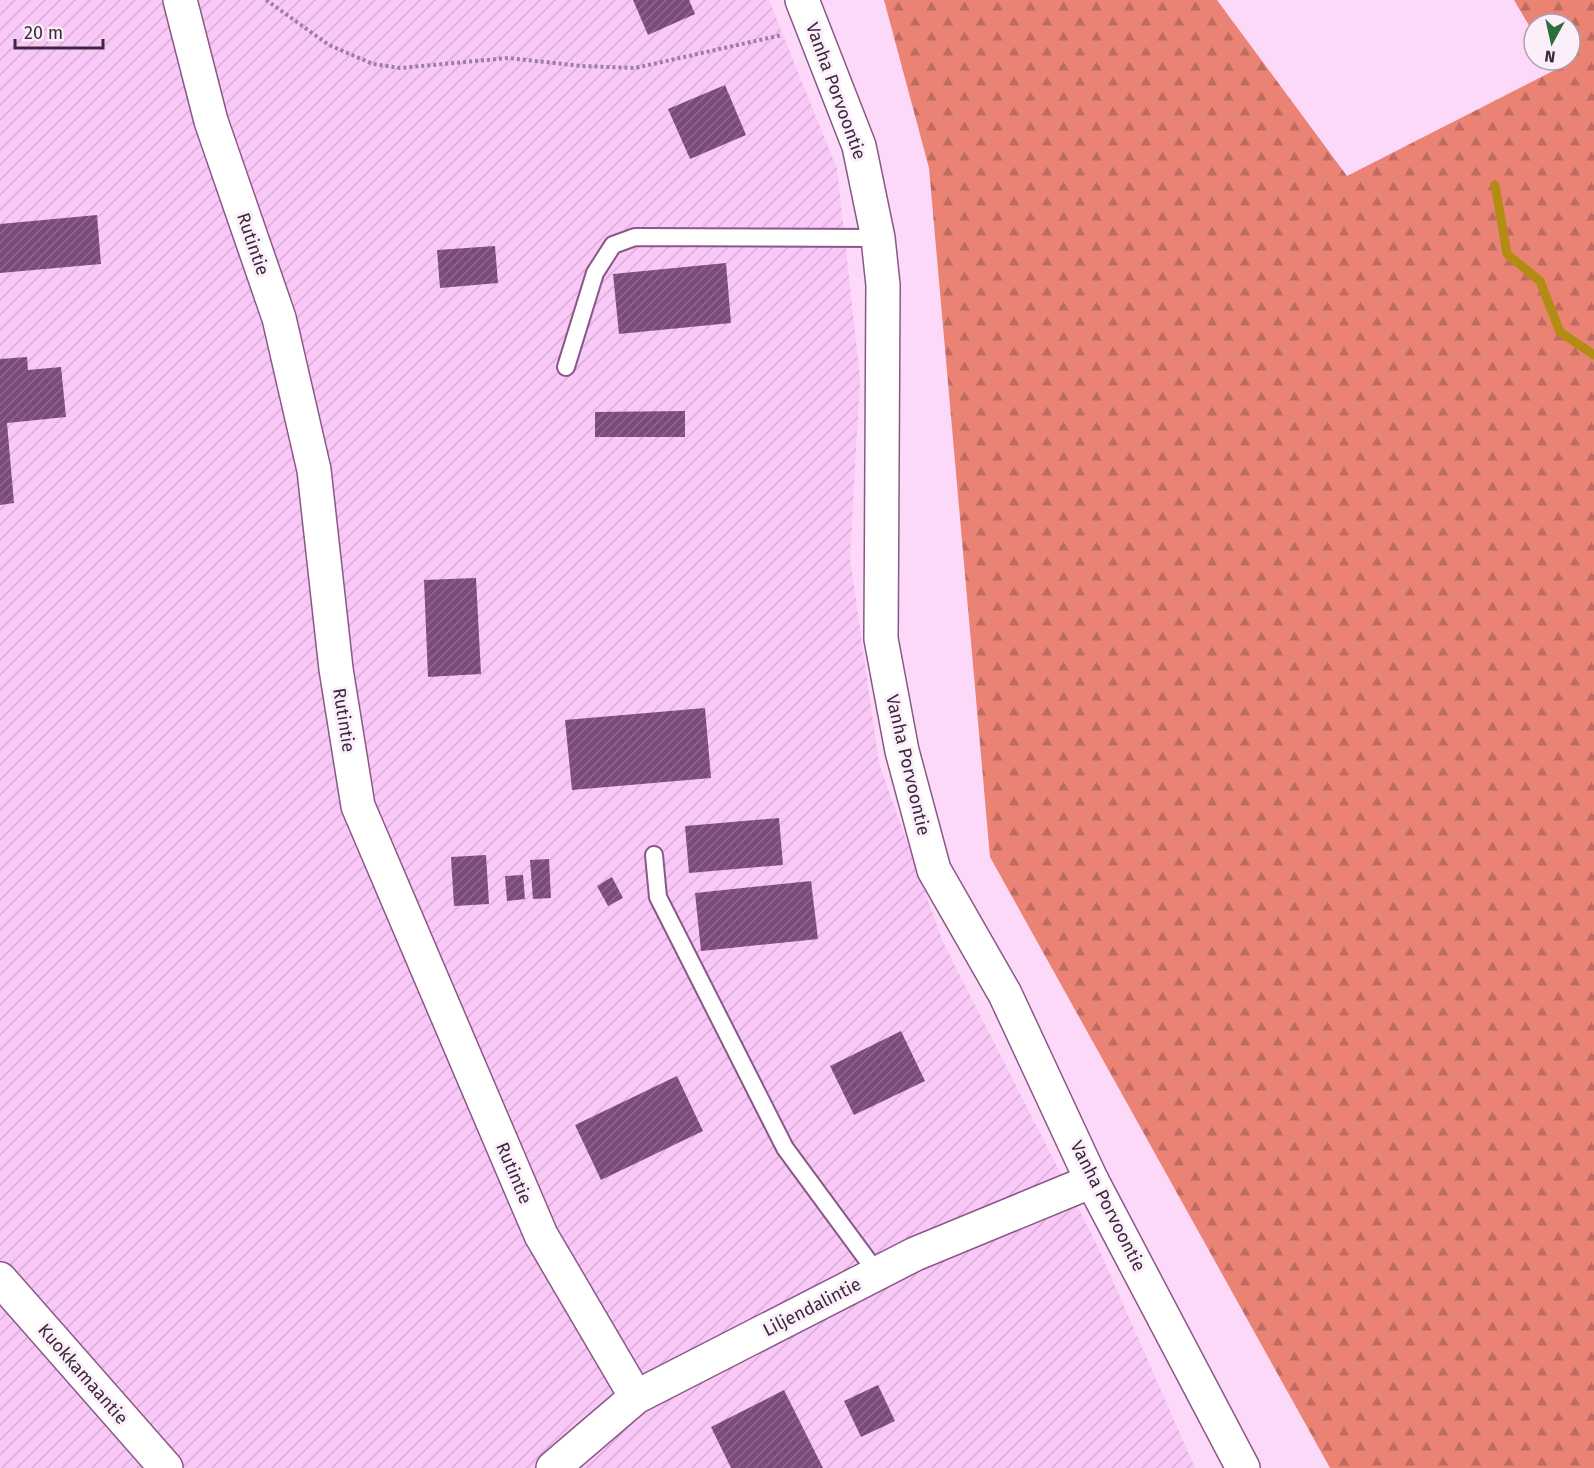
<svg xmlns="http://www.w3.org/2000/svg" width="1594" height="1468" font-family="'Fira Sans',sans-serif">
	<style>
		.industrial { fill: url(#industrial-furrows) }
		.forest { fill: url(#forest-firs) }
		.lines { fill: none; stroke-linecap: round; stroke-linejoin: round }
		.stream { stroke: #b38d13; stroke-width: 9 }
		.building { fill: url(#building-hatch) }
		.service-casing { stroke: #8a5888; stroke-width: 20 }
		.minor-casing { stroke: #8a5888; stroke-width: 36 }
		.secondary-casing { stroke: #8a5888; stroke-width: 36 }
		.path { stroke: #9c7f9a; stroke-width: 4; stroke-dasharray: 3 3; stroke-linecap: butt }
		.service { stroke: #fff; stroke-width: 16 }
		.minor { stroke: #fff; stroke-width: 33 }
		.secondary { stroke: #fff; stroke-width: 33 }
		.labels { text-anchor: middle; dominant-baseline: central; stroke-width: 6; stroke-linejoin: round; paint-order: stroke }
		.street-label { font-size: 18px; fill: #3e283d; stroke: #fbeffa }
	</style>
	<defs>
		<pattern id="industrial-furrows" width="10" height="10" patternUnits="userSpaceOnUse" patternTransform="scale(1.5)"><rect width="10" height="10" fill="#fac8f7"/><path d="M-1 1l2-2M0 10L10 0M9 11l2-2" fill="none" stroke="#d7acd5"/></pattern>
		<pattern id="forest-firs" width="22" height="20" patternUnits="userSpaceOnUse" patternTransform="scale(1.5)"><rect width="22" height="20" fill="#eb8375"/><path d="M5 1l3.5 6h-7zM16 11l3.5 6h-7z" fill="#c06b61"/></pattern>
		<pattern id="building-hatch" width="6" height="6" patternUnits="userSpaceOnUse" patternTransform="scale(1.5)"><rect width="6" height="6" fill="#7c4b7a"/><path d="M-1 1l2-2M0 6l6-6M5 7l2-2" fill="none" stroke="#8e688d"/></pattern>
	</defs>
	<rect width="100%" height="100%" fill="#fcd9f9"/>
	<path class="industrial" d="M 0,0 L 769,0 L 837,169 L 860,378 L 850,558 L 879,764 L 943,942 L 1098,1247 L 1195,1468 L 0,1468 Z"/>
	<path class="forest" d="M 884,0 L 1217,0 L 1347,176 L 1555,70 L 1550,60 L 1570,60 L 1570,24 L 1534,24 L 1534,34 L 1514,0 L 1594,0 L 1594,1468 L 1330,1468 L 990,857 L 929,168 Z"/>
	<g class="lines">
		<path class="stream" d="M 1495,185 L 1507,254 L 1540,281 L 1560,332 L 1594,355"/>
	</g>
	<path class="building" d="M 633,0 L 689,0 L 695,14 L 648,35 Z
		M 725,85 L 746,135 L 690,159 L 668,109 Z
		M 97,215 L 101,264 L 0,273 L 0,224 Z
		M 495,246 L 498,283 L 440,288 L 437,250 Z
		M 726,263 L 731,323 L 619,334 L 613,274 Z
		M 27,357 L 28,370 L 61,367 L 66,417 L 7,423 L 14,503 L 0,505 L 0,359 Z
		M 685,411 L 685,437 L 595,437 L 595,412 Z
		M 476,578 L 481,674 L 428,677 L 424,580 Z
		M 705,708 L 711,778 L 572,790 L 565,720 Z
		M 779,818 L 783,865 L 689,873 L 685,826 Z
		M 486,855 L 489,904 L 454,906 L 451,857 Z
		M 549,859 L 551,898 L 533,899 L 530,860 Z
		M 523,875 L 525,899 L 507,901 L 505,876 Z
		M 612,877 L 623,898 L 608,906 L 597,886 Z
		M 811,881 L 818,939 L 701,951 L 695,893 Z
		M 901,1031 L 925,1081 L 854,1115 L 830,1066 Z
		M 677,1076 L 703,1131 L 601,1180 L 575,1125 Z
		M 878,1385 L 895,1421 L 861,1437 L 844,1401 Z
		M 784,1390 L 823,1468 L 731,1468 L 711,1427 Z"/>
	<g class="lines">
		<g class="service-casing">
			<path id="service" d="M 566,367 L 595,273 L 613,245 L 635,237 L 878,238
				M 654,855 L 658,897 L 785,1148 L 877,1273"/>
		</g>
		<g class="minor-casing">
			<path id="minor" d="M 180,0 L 211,121 L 279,318 L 314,470 L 336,669 L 358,806 L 541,1235 L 636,1397
				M 0,1279 L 166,1468
				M 553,1468 L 636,1397 L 915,1254 L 1092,1181"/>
		</g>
		<g class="secondary-casing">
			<path id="secondary" d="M 802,0 L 859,146 L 878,238 L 883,285 L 881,639 L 902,751 L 934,870 L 1005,994 L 1092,1181 L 1243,1468"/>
		</g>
		<path class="path" d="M 266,0 L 329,45 L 373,64 L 400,68 L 508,58 L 582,66 L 635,68 L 782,35"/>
		<use href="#service" class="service"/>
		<use href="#minor" class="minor"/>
		<use href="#secondary" class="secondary"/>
	</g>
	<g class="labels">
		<g class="street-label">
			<text transform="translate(836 91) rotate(70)">Vanha Porvoontie</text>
			<text transform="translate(253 244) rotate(71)">Rutintie</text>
			<text transform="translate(344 720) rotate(81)">Rutintie</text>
			<text transform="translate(908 765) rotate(77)">Vanha Porvoontie</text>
			<text transform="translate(514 1173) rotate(67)">Rutintie</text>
			<text transform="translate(1108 1206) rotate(63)">Vanha Porvoontie</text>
			<text transform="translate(812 1307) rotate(-27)">Liljendalintie</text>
			<text transform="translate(83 1374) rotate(49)">Kuokkamaantie</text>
		</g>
	</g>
	<g transform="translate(1552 42) rotate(188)"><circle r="28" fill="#fbeffa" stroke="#af9fae" stroke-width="1.5"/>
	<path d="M0-4.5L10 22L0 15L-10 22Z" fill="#2b6f3b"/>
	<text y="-9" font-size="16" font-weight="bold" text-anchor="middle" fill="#3e283d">N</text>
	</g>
	<path d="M15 39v9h88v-9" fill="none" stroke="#3e283d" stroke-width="3"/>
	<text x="24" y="39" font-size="18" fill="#3e283d" stroke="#fbeffa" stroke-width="4.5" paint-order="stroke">20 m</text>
</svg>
